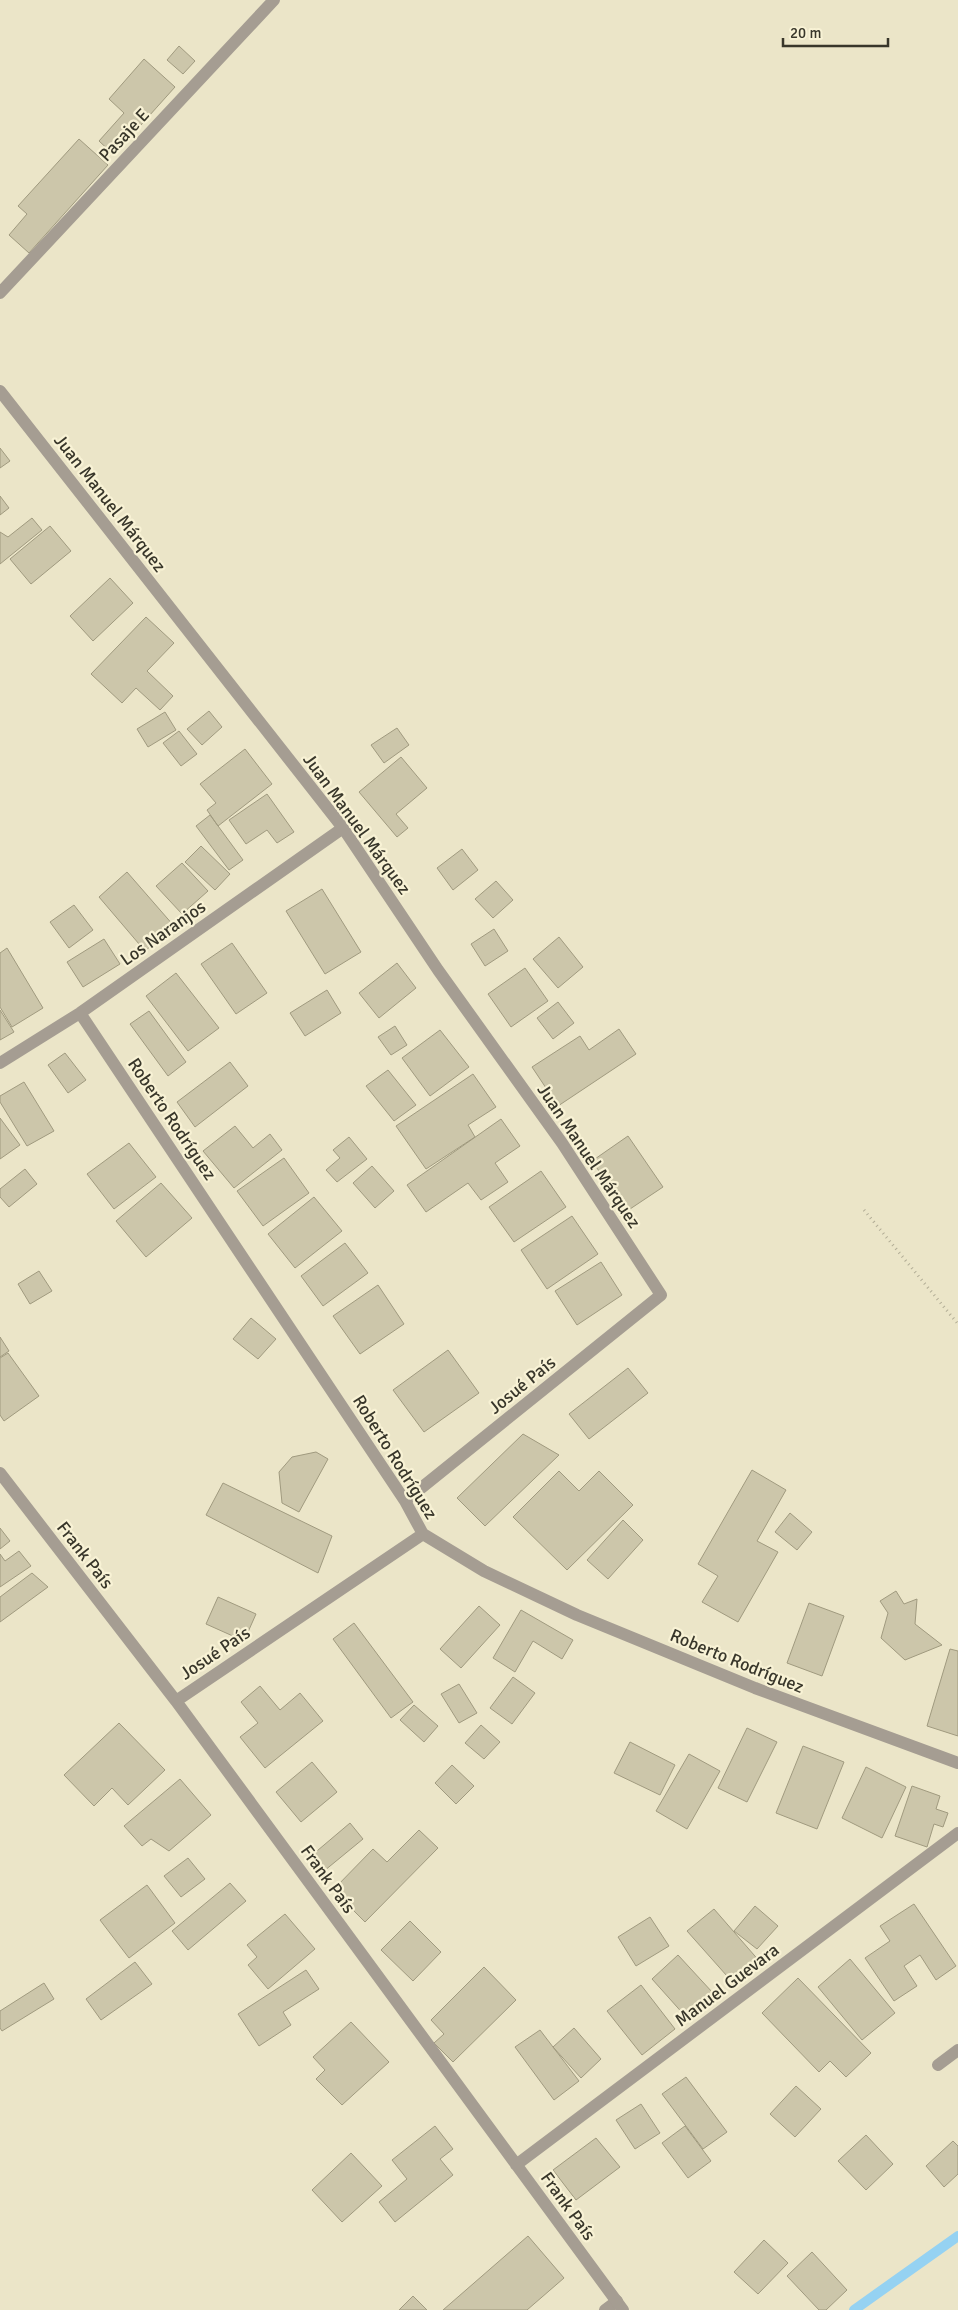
<svg xmlns="http://www.w3.org/2000/svg" width="958" height="2310" font-family="Signika,sans-serif">
	<style>
		.lines { fill: none; stroke-linecap: round; stroke-linejoin: round }
		.stream { stroke: #95d2f2; stroke-width: 10 }
		.building { fill: #ccc6aa; stroke: #a09a7f }
		.path { stroke: #b2ad96; stroke-width: 3; stroke-dasharray: 1 4; stroke-linecap: butt }
		.lane { stroke: #a59d92; stroke-width: 12 }
		.street { stroke: #a59d92; stroke-width: 12 }
		.labels { text-anchor: middle; dominant-baseline: central; stroke-width: 4.5; stroke-linejoin: round; paint-order: stroke }
		.street-label { font-size: 18px; fill: #38362a; stroke: #f8f2d5 }
	</style>
	<rect width="100%" height="100%" fill="#ebe5c8"/>
	<g class="lines">
		<path class="stream" d="M 854,2310 L 958,2236"/>
	</g>
	<path class="building" d="M 179,46 L 195,61 L 183,74 L 167,60 Z
		M 144,59 L 175,87 L 114,155 L 99,141 L 124,113 L 109,99 Z
		M 79,139 L 108,165 L 29,253 L 9,235 L 27,214 L 18,206 Z
		M 0,448 L 10,461 L 0,468 Z
		M 0,496 L 9,508 L 0,515 Z
		M 32,518 L 42,530 L 0,564 L 0,532 L 8,537 Z
		M 50,526 L 71,551 L 31,584 L 10,559 Z
		M 110,578 L 133,603 L 93,641 L 70,616 Z
		M 146,617 L 174,643 L 147,671 L 173,696 L 160,710 L 136,688 L 122,703 L 91,674 Z
		M 209,711 L 222,727 L 202,745 L 187,729 Z
		M 165,712 L 176,730 L 148,747 L 137,729 Z
		M 397,728 L 409,745 L 384,763 L 371,745 Z
		M 179,731 L 197,754 L 181,766 L 163,743 Z
		M 245,749 L 272,784 L 218,826 L 207,810 L 216,803 L 200,784 Z
		M 401,757 L 427,788 L 396,814 L 408,828 L 397,837 L 359,792 Z
		M 267,794 L 294,832 L 277,843 L 267,830 L 246,844 L 229,820 Z
		M 210,815 L 243,860 L 229,870 L 196,826 Z
		M 201,846 L 230,874 L 215,890 L 185,862 Z
		M 462,849 L 478,870 L 453,890 L 437,868 Z
		M 182,863 L 208,891 L 182,914 L 156,886 Z
		M 127,872 L 174,926 L 145,951 L 99,897 Z
		M 496,881 L 513,900 L 493,918 L 475,899 Z
		M 322,889 L 361,952 L 325,974 L 286,911 Z
		M 74,905 L 93,930 L 69,948 L 50,922 Z
		M 494,929 L 508,951 L 485,966 L 471,944 Z
		M 559,937 L 583,967 L 558,988 L 533,959 Z
		M 104,939 L 120,964 L 83,987 L 67,962 Z
		M 232,943 L 267,993 L 236,1014 L 201,964 Z
		M 7,948 L 43,1008 L 12,1027 L 0,1007 L 0,953 Z
		M 397,963 L 416,988 L 379,1018 L 359,993 Z
		M 525,968 L 548,1001 L 511,1027 L 488,994 Z
		M 176,973 L 219,1028 L 188,1051 L 146,996 Z
		M 327,990 L 341,1013 L 305,1036 L 290,1013 Z
		M 558,1002 L 574,1023 L 553,1039 L 537,1018 Z
		M 0,1010 L 14,1032 L 0,1040 Z
		M 149,1011 L 186,1062 L 168,1076 L 130,1024 Z
		M 395,1026 L 407,1045 L 391,1055 L 378,1037 Z
		M 619,1029 L 636,1054 L 558,1106 L 532,1067 L 580,1036 L 589,1050 Z
		M 440,1030 L 469,1067 L 430,1096 L 402,1058 Z
		M 65,1053 L 86,1080 L 68,1093 L 48,1065 Z
		M 230,1062 L 248,1086 L 195,1127 L 177,1102 Z
		M 388,1070 L 416,1105 L 394,1121 L 366,1086 Z
		M 473,1074 L 496,1107 L 468,1125 L 475,1137 L 426,1169 L 396,1126 Z
		M 24,1082 L 54,1131 L 27,1146 L 0,1102 L 0,1096 Z
		M 0,1118 L 20,1145 L 0,1159 Z
		M 501,1119 L 520,1146 L 495,1163 L 508,1182 L 481,1200 L 468,1183 L 426,1212 L 407,1185 Z
		M 235,1126 L 253,1148 L 270,1134 L 282,1150 L 234,1188 L 203,1151 Z
		M 628,1136 L 663,1187 L 627,1211 L 592,1161 Z
		M 349,1137 L 367,1159 L 337,1182 L 326,1170 L 340,1158 L 333,1150 Z
		M 129,1143 L 156,1177 L 114,1209 L 87,1174 Z
		M 284,1158 L 309,1193 L 263,1226 L 237,1191 Z
		M 372,1166 L 394,1191 L 375,1208 L 353,1183 Z
		M 25,1169 L 37,1184 L 9,1207 L 0,1197 L 0,1189 Z
		M 541,1171 L 566,1207 L 514,1242 L 489,1207 Z
		M 161,1183 L 192,1218 L 146,1257 L 116,1221 Z
		M 314,1197 L 342,1231 L 295,1268 L 268,1234 Z
		M 572,1216 L 598,1254 L 547,1289 L 521,1250 Z
		M 345,1243 L 368,1273 L 323,1306 L 301,1276 Z
		M 601,1262 L 622,1295 L 577,1325 L 555,1291 Z
		M 39,1271 L 52,1291 L 30,1304 L 18,1284 Z
		M 378,1285 L 404,1324 L 360,1354 L 333,1316 Z
		M 251,1318 L 276,1339 L 258,1359 L 233,1339 Z
		M 0,1337 L 9,1351 L 0,1357 Z
		M 448,1350 L 479,1393 L 424,1432 L 393,1390 Z
		M 8,1353 L 39,1396 L 4,1421 L 0,1415 L 0,1358 Z
		M 628,1368 L 648,1393 L 589,1439 L 569,1414 Z
		M 523,1434 L 559,1455 L 485,1526 L 457,1498 Z
		M 316,1452 L 328,1459 L 299,1512 L 282,1503 L 279,1472 L 292,1457 Z
		M 752,1470 L 786,1490 L 757,1541 L 778,1552 L 738,1622 L 702,1602 L 718,1576 L 698,1564 Z
		M 559,1471 L 579,1491 L 599,1471 L 633,1505 L 567,1570 L 513,1517 Z
		M 223,1483 L 332,1536 L 318,1573 L 206,1515 Z
		M 790,1513 L 812,1532 L 797,1550 L 775,1532 Z
		M 623,1520 L 643,1540 L 608,1579 L 587,1560 Z
		M 0,1528 L 10,1541 L 0,1549 Z
		M 19,1551 L 31,1566 L 0,1587 L 0,1554 L 5,1561 Z
		M 32,1573 L 48,1587 L 0,1622 L 0,1597 Z
		M 896,1591 L 904,1604 L 917,1599 L 915,1624 L 942,1645 L 905,1660 L 881,1638 L 888,1613 L 880,1601 Z
		M 218,1597 L 256,1614 L 244,1641 L 206,1624 Z
		M 809,1603 L 844,1616 L 822,1676 L 787,1663 Z
		M 479,1606 L 500,1625 L 461,1668 L 440,1649 Z
		M 521,1610 L 573,1640 L 562,1659 L 533,1641 L 515,1672 L 493,1658 Z
		M 354,1623 L 413,1702 L 391,1718 L 333,1639 Z
		M 950,1649 L 958,1651 L 958,1736 L 927,1726 Z
		M 513,1677 L 535,1693 L 512,1724 L 490,1708 Z
		M 459,1684 L 477,1713 L 459,1723 L 441,1694 Z
		M 260,1686 L 280,1710 L 300,1693 L 323,1721 L 265,1768 L 240,1737 L 258,1723 L 241,1702 Z
		M 414,1705 L 438,1726 L 424,1742 L 400,1720 Z
		M 119,1723 L 165,1770 L 128,1805 L 112,1788 L 94,1806 L 64,1775 Z
		M 481,1725 L 500,1742 L 484,1759 L 465,1743 Z
		M 747,1728 L 777,1742 L 747,1802 L 718,1788 Z
		M 630,1742 L 675,1765 L 660,1795 L 614,1773 Z
		M 803,1746 L 844,1762 L 817,1829 L 776,1813 Z
		M 689,1754 L 720,1771 L 687,1829 L 656,1811 Z
		M 312,1762 L 337,1792 L 301,1822 L 276,1792 Z
		M 452,1765 L 474,1786 L 456,1804 L 435,1783 Z
		M 866,1767 L 906,1787 L 882,1838 L 842,1818 Z
		M 180,1779 L 211,1815 L 169,1851 L 151,1839 L 142,1846 L 124,1826 Z
		M 912,1786 L 940,1796 L 936,1809 L 948,1813 L 943,1827 L 934,1824 L 927,1847 L 895,1836 Z
		M 350,1823 L 363,1839 L 324,1871 L 311,1856 Z
		M 419,1830 L 438,1848 L 365,1922 L 333,1890 L 373,1849 L 387,1862 Z
		M 188,1858 L 205,1879 L 181,1897 L 164,1876 Z
		M 230,1883 L 246,1901 L 188,1950 L 172,1931 Z
		M 147,1885 L 175,1923 L 129,1958 L 100,1920 Z
		M 914,1904 L 956,1966 L 936,1980 L 920,1955 L 904,1966 L 917,1986 L 894,2001 L 865,1958 L 890,1941 L 880,1926 Z
		M 755,1906 L 778,1926 L 757,1949 L 734,1931 Z
		M 714,1909 L 761,1963 L 735,1985 L 687,1931 Z
		M 285,1914 L 315,1949 L 268,1989 L 248,1965 L 257,1957 L 247,1945 Z
		M 650,1917 L 669,1946 L 636,1966 L 618,1937 Z
		M 410,1921 L 441,1952 L 413,1981 L 381,1950 Z
		M 678,1955 L 713,1993 L 686,2017 L 652,1979 Z
		M 850,1959 L 895,2013 L 862,2040 L 818,1987 Z
		M 135,1962 L 152,1984 L 101,2020 L 86,1999 Z
		M 484,1967 L 516,2000 L 453,2062 L 434,2043 L 444,2034 L 431,2020 Z
		M 306,1970 L 319,1989 L 283,2012 L 291,2025 L 259,2046 L 238,2014 Z
		M 798,1978 L 871,2053 L 846,2077 L 830,2061 L 819,2072 L 762,2013 Z
		M 44,1983 L 54,1999 L 2,2031 L 0,2028 L 0,2011 Z
		M 641,1985 L 675,2029 L 642,2055 L 607,2011 Z
		M 351,2022 L 389,2062 L 342,2105 L 316,2079 L 325,2070 L 313,2057 Z
		M 574,2028 L 601,2059 L 581,2078 L 553,2047 Z
		M 540,2030 L 579,2081 L 554,2100 L 515,2047 Z
		M 686,2077 L 727,2132 L 703,2149 L 662,2094 Z
		M 796,2086 L 821,2109 L 795,2137 L 770,2114 Z
		M 641,2104 L 660,2133 L 635,2149 L 616,2120 Z
		M 435,2126 L 453,2149 L 440,2159 L 453,2175 L 395,2222 L 379,2202 L 407,2179 L 392,2160 Z
		M 685,2126 L 711,2161 L 688,2178 L 662,2143 Z
		M 866,2135 L 893,2164 L 866,2190 L 838,2161 Z
		M 596,2138 L 620,2167 L 576,2200 L 553,2170 Z
		M 953,2141 L 958,2146 L 958,2174 L 944,2187 L 926,2166 Z
		M 351,2153 L 382,2186 L 342,2222 L 312,2190 Z
		M 528,2236 L 564,2278 L 527,2310 L 443,2310 Z
		M 764,2240 L 788,2263 L 758,2294 L 734,2272 Z
		M 812,2252 L 847,2290 L 826,2310 L 819,2310 L 787,2276 Z
		M 413,2296 L 427,2310 L 399,2310 Z"/>
	<g class="lines">
		<path class="path" d="M 864,1210 L 958,1324"/>
		<path class="lane" d="M 938,2065 L 958,2050
			M 605,2310 L 617,2301"/>
		<path class="street" d="M 0,293 L 274,0
			M 0,391 L 343,828 L 438,970 L 562,1143 L 661,1295 L 405,1501
			M 80,1013 L 405,1501 L 423,1534 L 484,1571 L 577,1615 L 755,1688 L 958,1763
			M 0,1063 L 80,1013 L 343,828
			M 0,1473 L 176,1701 L 623,2310
			M 176,1701 L 423,1534
			M 516,2165 L 958,1833"/>
	</g>
	<g class="labels">
		<g class="street-label">
			<text transform="translate(124 135) rotate(-47)">Pasaje E</text>
			<text transform="translate(110 503) rotate(52)">Juan Manuel Márquez</text>
			<text transform="translate(357 824) rotate(54)">Juan Manuel Márquez</text>
			<text transform="translate(163 933) rotate(-35)">Los Naranjos</text>
			<text transform="translate(172 1119) rotate(56)">Roberto Rodríguez</text>
			<text transform="translate(589 1156) rotate(56)">Juan Manuel Márquez</text>
			<text transform="translate(522 1385) rotate(-39)">Josué País</text>
			<text transform="translate(395 1457) rotate(58)">Roberto Rodríguez</text>
			<text transform="translate(85 1555) rotate(52)">Frank País</text>
			<text transform="translate(215 1653) rotate(-34)">Josué País</text>
			<text transform="translate(737 1661) rotate(22)">Roberto Rodríguez</text>
			<text transform="translate(328 1879) rotate(54)">Frank País</text>
			<text transform="translate(727 1985) rotate(-37)">Manuel Guevara</text>
			<text transform="translate(568 2206) rotate(54)">Frank País</text>
		</g>
	</g>
	<path d="M783 38v8h105v-8" fill="none" stroke="#38362a" stroke-width="2.5"/>
	<text x="790" y="38" font-size="15" fill="#38362a" stroke="#f8f2d5" stroke-width="4" paint-order="stroke">20 m</text>
</svg>
